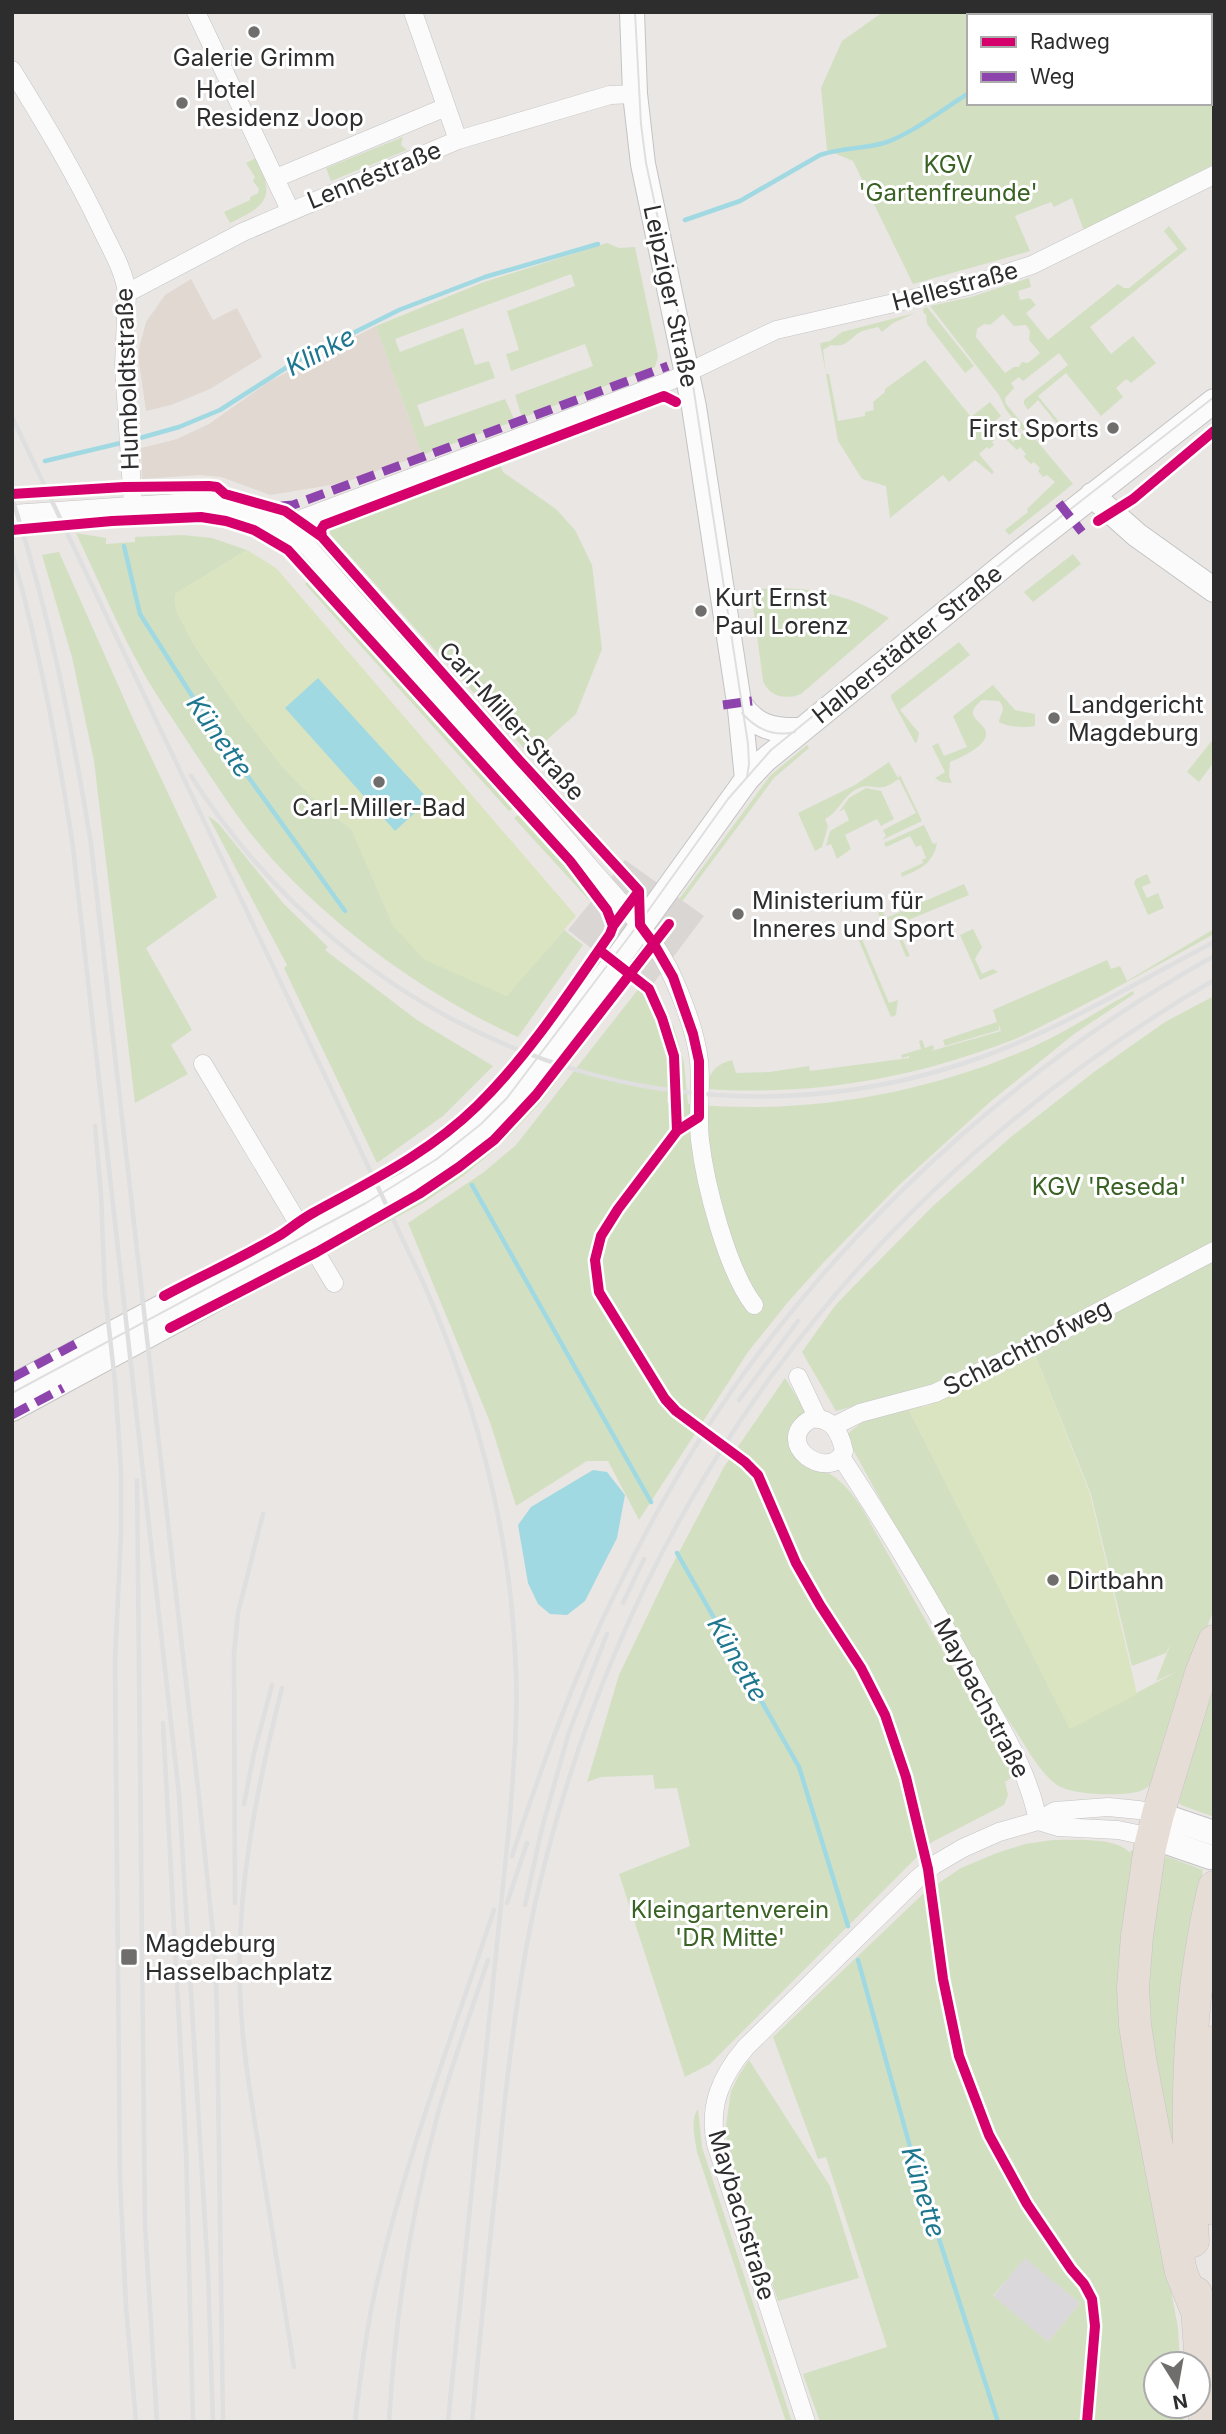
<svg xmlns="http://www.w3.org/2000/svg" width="1226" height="2434" font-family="Inter,sans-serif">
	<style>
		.industrial { fill: #dad8da }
		.education { fill: #e0d8d1 }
		.green { fill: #d2e0c1; fill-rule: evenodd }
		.pitch { fill: #dbe4c0 }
		.plaza { fill: #d9d6d4 }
		.water { fill: #a1d9e2 }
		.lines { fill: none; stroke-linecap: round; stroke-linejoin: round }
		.stream { stroke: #a1d9e2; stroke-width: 4.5 }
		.street-casing { stroke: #c4c3c4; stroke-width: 19 }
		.secondary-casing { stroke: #c4c3c4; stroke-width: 26 }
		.highway-casing { stroke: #c5c4c3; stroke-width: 33 }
		.street { stroke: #fcfbfb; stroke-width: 18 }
		.secondary { stroke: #fcfbfb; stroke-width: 24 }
		.highway { stroke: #e7ddd7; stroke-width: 32 }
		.tram { stroke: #dfdfe0; stroke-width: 2 }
		.rail { stroke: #dfdfe0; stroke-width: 4.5 }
		.quiet { stroke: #8e44ad; stroke-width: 9; stroke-dasharray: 18 9; stroke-linecap: butt }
		.cycleway-casing { stroke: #fff; stroke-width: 15 }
		.cycleway { stroke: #d6006c; stroke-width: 10 }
		.poi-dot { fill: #6f6e6d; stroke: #fff; stroke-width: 2.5 }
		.labels { text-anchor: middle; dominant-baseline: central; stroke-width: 6; stroke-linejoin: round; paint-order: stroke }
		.poi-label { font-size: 24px; fill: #2d2d2d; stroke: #fff; text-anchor: start }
		.park-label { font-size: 24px; fill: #396224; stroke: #fff }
		.street-label { font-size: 24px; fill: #2d2d2d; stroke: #fff }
		.water-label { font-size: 26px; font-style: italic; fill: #1e778f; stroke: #fff }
	</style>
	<rect width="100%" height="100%" fill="#e9e6e4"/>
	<path class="industrial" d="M 1025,2257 L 1080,2303 L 1048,2342 L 993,2297 Z"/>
	<path class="education" d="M 191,279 L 213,320 L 237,308 L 262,357 L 210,389 L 171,405 L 146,411 L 139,362 L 139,349 L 146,322 L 165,295 Z
		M 376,326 L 422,455 L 343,483 L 270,495 L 221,477 L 200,475 L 142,479 L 141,448 L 177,439 L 209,424 L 270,381 Z"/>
	<path class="green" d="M 883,12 L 1208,12 L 1209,16 L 969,16 L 969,103 L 1210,103 L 1210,25 L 1214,48 L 1214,164 L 1084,231 L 1072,198 L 1054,207 L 1051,202 L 1017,215 L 1015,216 L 1030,251 L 913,284 L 853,161 L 827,150 L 821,88 L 842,41 Z
		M 403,137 L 401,145 L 407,150 L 331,181 L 326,168 Z
		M 256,158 C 276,197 267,206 230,223 L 224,212 L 250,200 L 250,197 L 258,193 L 259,189 L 253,181 L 255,177 L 246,163 Z
		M 1169,226 L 1187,249 L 1090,327 L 1111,354 L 1133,336 L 1156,363 L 1131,383 L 1126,379 L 1116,388 L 1123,397 L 1101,416 L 1066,373 L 1038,396 L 1069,434 L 1067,436 L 1038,400 L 1028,410 L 1024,404 L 1024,400 L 1068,365 L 1059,353 L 1023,381 L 1019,377 L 1011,383 L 1014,388 L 1005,398 L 1006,404 L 1073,484 L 1009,535 L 1005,530 L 1028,512 L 1027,509 L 1055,482 L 1047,475 L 1043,477 L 1038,471 L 1040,468 L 1034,462 L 1031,464 L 1024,457 L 1026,454 L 1020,447 L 1017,450 L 1000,434 L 992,442 L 994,445 L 989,449 L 987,447 L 979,454 L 994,472 L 992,474 L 975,460 L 949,482 L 943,475 L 890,518 L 886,486 L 862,479 L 838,441 L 826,374 L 829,374 L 838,421 L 865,416 L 865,412 L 874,410 L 873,402 L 885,392 L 885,389 L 925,360 L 971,417 L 990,402 L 1001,416 L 994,422 L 1013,442 L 1024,432 L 1006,410 L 999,395 L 930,306 L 971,297 L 1029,278 L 1031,287 L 1018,291 L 1020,300 L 1030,298 L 1036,305 L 1026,313 L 1048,340 L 1118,284 L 1124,288 L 1129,288 L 1178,249 L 1164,231 ZM 1003,314 L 1014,326 L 1026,325 L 1030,331 L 1029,340 L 1040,353 L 1028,363 L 1022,362 L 1019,367 L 1014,367 L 1005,373 L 976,337 L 977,329 L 984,324 L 990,325 Z
		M 607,243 L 619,248 L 635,247 L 658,356 L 655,367 L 522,418 L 515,395 L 593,366 L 585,344 L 511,371 L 506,354 L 519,350 L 507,311 L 575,286 L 571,274 L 395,339 L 400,352 L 463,328 L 475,365 L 489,361 L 495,378 L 417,405 L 425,427 L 505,399 L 515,421 L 422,455 L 376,326 L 484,282 Z
		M 927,307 L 974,366 L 965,373 L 927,324 L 926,314 L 924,314 L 923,309 Z
		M 915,313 L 893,323 L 882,332 L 878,327 C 871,329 861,330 856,335 C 847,342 844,347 831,345 L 823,350 L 826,373 L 820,343 L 830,341 L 842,332 Z
		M 499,462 L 503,472 L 556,509 L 575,530 L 592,565 L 602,649 L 576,714 L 530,755 L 330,534 L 330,529 L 334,524 Z
		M 76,533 L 106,538 L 106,544 L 135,542 L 135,537 L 183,535 L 212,538 L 247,550 L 175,594 L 176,610 L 193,643 L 238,709 L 282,766 L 313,798 L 352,830 L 394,927 L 506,996 L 564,930 L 583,945 L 518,1037 C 429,997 339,932 273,860 C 241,825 216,784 189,744 C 174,720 157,697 143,672 C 118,628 98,579 76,533 Z
		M 59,552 L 134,721 L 217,897 L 146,948 L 192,1030 L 171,1045 L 188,1074 L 135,1103 L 94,761 L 72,657 L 42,555 Z
		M 1073,554 L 1081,564 L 1033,602 L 1024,592 Z
		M 312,578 L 516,806 L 509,811 L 305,584 Z
		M 772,588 C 818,588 850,596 889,618 L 801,694 C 786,700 769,697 763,681 L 751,590 Z
		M 959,642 L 970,655 L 900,710 L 919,733 L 917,742 L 915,743 L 891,698 L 891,695 Z
		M 993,685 L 1015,710 L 1035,714 L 1035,726 C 1025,728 1007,727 999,722 C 1000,713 1007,709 999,701 L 982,700 C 965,715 975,716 984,728 C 995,743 960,758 950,762 L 949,776 L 952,783 L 941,782 L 935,778 L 945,772 L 932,746 L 938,743 L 944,756 L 967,747 L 953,716 Z
		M 1214,738 L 1214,762 L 1199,782 L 1187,772 Z
		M 807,745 L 809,748 L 774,778 L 669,919 L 674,906 L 770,776 Z
		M 889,762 L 898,778 L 900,775 L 922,821 L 882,840 L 886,836 L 883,830 L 916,813 L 899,779 C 895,781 889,786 884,787 C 874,789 867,783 857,789 C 842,797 840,811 825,819 L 828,826 L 822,847 L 815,851 L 798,813 L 855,785 Z
		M 866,788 L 881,791 L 894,819 L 881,826 L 877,819 L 845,835 L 851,849 L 837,859 L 831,844 L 826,846 L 830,831 L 849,820 L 844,809 L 839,812 L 849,798 Z
		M 523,812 L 595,895 L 589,900 L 514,818 Z
		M 208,816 L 218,823 L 283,903 L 328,947 L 325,950 L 417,1020 L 493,1066 L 443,1116 L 377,1163 L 284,968 L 287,965 Z
		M 924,825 L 933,844 L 937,843 C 933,864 920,869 902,877 L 901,873 L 923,863 L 922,860 L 926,858 L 921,845 L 916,847 L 910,836 L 886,847 L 884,843 Z
		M 1147,874 L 1151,883 L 1142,887 L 1147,898 L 1158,893 L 1164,908 L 1148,915 L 1134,883 L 1136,879 Z
		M 964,884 L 969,895 L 896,925 L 910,956 L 906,957 L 891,919 L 882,922 L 878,913 L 882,910 L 886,918 Z
		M 860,922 L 868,928 L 859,932 L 889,1003 L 898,1000 L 896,1015 L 891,1017 L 852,924 Z
		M 973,929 L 982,947 L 975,959 L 982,974 L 993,969 L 998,972 L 980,980 L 960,935 Z
		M 1214,929 L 1214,934 C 1165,961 1117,988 1068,1013 C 1049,1022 1030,1033 1010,1041 C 910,1079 813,1096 707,1089 C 709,1072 715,1065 732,1060 L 736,1073 L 770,1072 L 809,1066 L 810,1071 L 909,1058 L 909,1056 L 902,1058 L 901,1055 L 921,1049 L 919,1041 L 922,1040 L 925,1048 L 933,1045 L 934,1049 L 931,1051 L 1001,1031 L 999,1025 L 999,1030 L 945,1046 L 943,1040 L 997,1022 L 993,1010 L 1107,960 L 1111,969 L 1120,966 L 1127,981 Z
		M 640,987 C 646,993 650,1002 654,1011 C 667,1042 671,1069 667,1102 L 682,1103 L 679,1063 L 671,1029 L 673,1024 L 684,1063 L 688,1104 C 800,1115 916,1096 1021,1052 C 1060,1036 1096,1012 1133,991 L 1134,994 L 1074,1034 L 990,1102 L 899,1185 L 823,1263 L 788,1302 L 748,1352 L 639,1520 L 608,1461 L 587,1461 L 516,1506 L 490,1422 L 408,1223 L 484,1172 L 516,1145 Z
		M 1214,996 L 1214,1245 L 974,1367 L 923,1388 L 836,1411 L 802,1352 L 834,1307 L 848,1292 L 933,1206 L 1012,1136 L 1094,1072 L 1165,1022 Z
		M 607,1005 L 612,1009 L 540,1103 L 506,1139 L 498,1137 L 537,1097 Z
		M 493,1143 L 497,1148 L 463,1176 L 423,1203 L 330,1253 L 327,1248 L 421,1197 L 460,1170 Z
		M 1214,1261 L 1214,1609 L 1193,1663 L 1153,1782 C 1152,1783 1147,1788 1145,1789 C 1130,1798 1070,1795 1057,1785 C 1039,1772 1027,1748 1015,1730 C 954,1639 903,1540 850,1444 L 847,1434 L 865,1420 L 908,1408 L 1070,1728 L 1178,1671 L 1156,1681 L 1171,1643 L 1166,1653 L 1132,1666 L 1091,1494 L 1035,1355 Z
		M 785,1378 L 805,1410 L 803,1416 L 788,1437 C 793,1466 809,1461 830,1474 C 845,1483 854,1496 863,1510 L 1014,1776 L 1005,1782 L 1008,1795 L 1004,1805 L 932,1842 L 710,2064 L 685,2077 L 619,1874 L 690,1846 L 677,1788 L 655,1789 L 653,1775 L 601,1777 L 587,1782 L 619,1675 L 667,1575 L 724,1467 Z
		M 1214,1670 L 1214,1817 L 1181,1805 L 1179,1802 Z
		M 1053,1840 C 1072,1840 1116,1837 1129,1852 L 1133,1850 L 1136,1855 L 1145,2152 L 1178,2328 L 1180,2364 L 1156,2364 L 1156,2406 L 1182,2406 L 1183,2422 L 820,2422 L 803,2374 L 887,2347 L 826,2157 L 818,2159 L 773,2037 L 924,1893 L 961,1868 L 997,1853 L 1025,1844 ZM 1025,2258 L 1080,2303 L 1048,2342 L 993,2296 Z
		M 1166,1856 L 1203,1870 L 1189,1940 L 1181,2187 L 1145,2034 L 1159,1859 L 1165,1860 Z
		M 749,2060 L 830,2186 L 859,2278 L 778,2301 L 735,2174 L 725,2132 L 731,2091 L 739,2075 Z
		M 698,2109 L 702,2147 L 792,2422 L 786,2422 L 697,2152 C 695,2139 690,2119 698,2109 Z"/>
	<path class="pitch" d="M 247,550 L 276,568 L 576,916 L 507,996 L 425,960 L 394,927 L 352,830 L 313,798 L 282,766 L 238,709 L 193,643 L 176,610 L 175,594 Z
		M 1035,1355 L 1090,1494 L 1137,1694 L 1070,1729 L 908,1408 L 927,1406 Z"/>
	<path class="plaza" d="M 625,860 L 704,916 L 647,992 L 568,930 Z"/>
	<path class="water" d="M 318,678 L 429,800 L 395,831 L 285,708 Z
		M 593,1470 L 607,1472 L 625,1495 L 617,1538 L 585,1601 L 567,1615 L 550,1614 L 538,1604 L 528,1583 L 518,1525 L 531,1507 Z"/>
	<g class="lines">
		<path class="stream" d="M 1095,16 L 1101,12
			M 685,220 L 740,201 L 820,155 C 841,148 863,149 884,143 C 912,134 943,109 969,93
			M 133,440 L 179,427 L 220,410 L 295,362 L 399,310 L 485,277 L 598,244
			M 45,461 L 125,442
			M 124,546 L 140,614 L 208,721 L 345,911
			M 472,1185 L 651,1502
			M 677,1553 L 799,1767 L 848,1926
			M 858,1960 L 914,2161 L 998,2422"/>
		<g class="street-casing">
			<path id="street" d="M 196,12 L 290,210
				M 413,12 L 458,140
				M 12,70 C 44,122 75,173 101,228 C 111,249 124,270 127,293 L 124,366 L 133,505
				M 276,178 L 446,107
				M 127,293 L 243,232 L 458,140 L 610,95 L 635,94
				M 12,514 L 191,502 C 230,500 280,522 309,548 C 399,652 494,752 582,858 C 614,897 654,933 674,980 C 685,1005 696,1033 699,1061 C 702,1087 697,1114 700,1140 C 705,1184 727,1270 754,1305
				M 291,534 L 304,518 L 672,380 L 776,330 L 968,286 L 1032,265 L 1214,175
				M 203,1064 L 334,1283
				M 798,1377 L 818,1419
				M 811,1419 C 832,1417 840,1432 844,1451 C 830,1484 770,1443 811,1419 Z
				M 834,1426 L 860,1413 L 935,1393 L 1022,1352 L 1214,1251
				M 841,1457 C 890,1531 935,1608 978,1686 C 1002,1731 1028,1770 1038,1821
				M 1038,1821 L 1058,1827 L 1118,1830 L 1152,1837
				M 806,2422 L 716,2144 C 708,2106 721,2076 746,2047 L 917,1879 L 934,1865 L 963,1848 L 999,1832 L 1038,1821 L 1055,1811 L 1108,1807 L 1139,1810 L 1158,1814"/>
		</g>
		<g class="secondary-casing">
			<path id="secondary" d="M 632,12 L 635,94 L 643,164 L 694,407 L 740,709 L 747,779
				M 1092,495 L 1137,535 L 1214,590
				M 739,703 C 755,727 773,731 800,730
				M 12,1387 L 287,1240 L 308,1237 L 408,1183 L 454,1150 L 501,1109 L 519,1089 L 608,972 L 747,779 L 765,760 L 1019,553 L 1214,401
				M 12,1409 L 295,1256 L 308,1237
				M 1158,1814 L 1214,1833
				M 1152,1837 L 1210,1857"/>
		</g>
		<g class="highway-casing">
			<path id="highway" d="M 1214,2042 L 1211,2120 L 1214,2209
				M 1193,2241 C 1185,2123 1186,2003 1214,1887
				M 1196,2293 L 1205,2422
				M 1198,2314 L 1181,2272 L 1141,2064 L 1135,2025 L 1133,1987 L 1137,1936 L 1150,1847 L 1158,1814 L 1201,1673 L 1214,1641"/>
		</g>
		<use href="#street" class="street"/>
		<use href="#secondary" class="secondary"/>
		<use href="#highway" class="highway"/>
		<path class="tram" d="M 635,12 L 641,124 L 646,163 L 691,372 L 748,744 L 749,764 L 747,777
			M 742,713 C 756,729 774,737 795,732
			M 12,1393 L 366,1203 L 437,1159 L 481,1124 L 507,1098 L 640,922 L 728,799 L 771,750 L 1017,551 L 1214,397"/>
		<path class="rail" d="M 12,417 L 423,1282 C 478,1406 512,1536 516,1673 C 518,1724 513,1775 509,1827 L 448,2422
			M 12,498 C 49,611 72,727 91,844 L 199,1797 L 215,1953 L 217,2014 L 223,2422
			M 12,553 C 40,649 58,748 73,847 L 179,1794 L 208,2273 L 213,2422
			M 191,776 C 354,1031 656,1157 949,1068 C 1043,1040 1128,987 1214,942
			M 95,1126 L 101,1195 L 105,1293 L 115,1382 L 121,1469 L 121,1533 L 115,1661 L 120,2179 L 126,2307 L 136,2422
			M 739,1400 L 798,1321
			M 137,1480 L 145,2225 L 157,2422
			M 623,1603 L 644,1559
			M 282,1688 C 257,1787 236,1889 240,1992 C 242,2049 252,2105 261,2161 C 272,2230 283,2298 294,2367
			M 163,1723 L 186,2150 L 193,2422
			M 244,1804 L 254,1753 L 272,1685
			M 512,1856 C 535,1786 560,1715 590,1647 C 633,1551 690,1446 753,1361 C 876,1196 1034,1057 1214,956
			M 235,1903 L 234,1654 L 238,1613 L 263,1514
			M 507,1903 L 527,1843
			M 525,1905 L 542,1828 L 569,1732 L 607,1634
			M 355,2422 C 360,2379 365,2337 374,2296 C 403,2164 452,2037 494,1910
			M 389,2422 C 395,2319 410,2217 437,2117 C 452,2064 471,2012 488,1960
			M 472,2422 C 480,2334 489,2246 499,2158 C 507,2073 517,1987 535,1904 C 625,1505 861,1187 1214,980"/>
		<path class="quiet" d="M 1059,503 L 1082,532
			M 281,506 L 293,505 L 668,366
			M 723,705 L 752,701
			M 12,1378 L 81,1341
			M 12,1415 L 63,1388"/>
		<g class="cycleway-casing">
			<path id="cycleway" d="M 12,494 L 124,487 L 209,486 L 217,487 L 225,494 L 285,511 L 322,537 L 519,760 L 639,891 L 640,925 L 654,944 L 673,977 L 693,1034 L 699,1061 L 699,1117 L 677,1131 L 618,1209 L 601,1236 L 595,1260 L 599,1292 L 665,1399 L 676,1411 L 745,1462 L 758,1475 L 796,1563 L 820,1605 L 861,1668 L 885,1715 L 906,1777 L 928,1869 L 943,1979 L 959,2056 L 989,2135 L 1027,2204 L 1071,2269 L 1084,2284 L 1092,2299 L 1095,2326 L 1087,2422
				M 1098,521 L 1133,499 L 1214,431
				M 12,530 L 112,521 L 201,517 L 226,521 L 254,530 L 288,550 L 570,861 L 607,910 L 613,926
				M 322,537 L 321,530 L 324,525 L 664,396 L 676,402
				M 599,950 L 649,989 L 662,1018 L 674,1056 L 677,1131
				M 164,1296 C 203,1275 244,1257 282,1234 C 292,1227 302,1219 313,1213 C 371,1181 429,1153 477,1106 C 529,1055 569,993 610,934 L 613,926 L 639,891
				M 170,1328 L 317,1252 L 419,1194 L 459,1167 L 494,1140 L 536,1095 L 669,924"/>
		</g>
		<use href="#cycleway" class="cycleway"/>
	</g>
	<g class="poi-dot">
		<circle cx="254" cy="32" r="7"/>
		<circle cx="182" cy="103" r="7"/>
		<circle cx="1113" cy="428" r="7"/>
		<circle cx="701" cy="611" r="7"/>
		<circle cx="1054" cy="718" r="7"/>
		<circle cx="379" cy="782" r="7"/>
		<circle cx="738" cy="914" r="7"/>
		<circle cx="1053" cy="1580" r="7"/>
		<rect x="120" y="1948" width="18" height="18" rx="3.5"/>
	</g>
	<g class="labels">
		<g class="poi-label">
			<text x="254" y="57" text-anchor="middle">Galerie Grimm</text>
			<text x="196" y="89">Hotel<tspan x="196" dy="28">Residenz Joop</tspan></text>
			<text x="1099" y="428" text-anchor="end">First Sports</text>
			<text x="715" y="597">Kurt Ernst<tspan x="715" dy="28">Paul Lorenz</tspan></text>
			<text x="1068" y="704">Landgericht<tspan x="1068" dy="28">Magdeburg</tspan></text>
			<text x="379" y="807" text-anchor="middle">Carl-Miller-Bad</text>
			<text x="752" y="900">Ministerium für<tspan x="752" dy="28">Inneres und Sport</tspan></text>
			<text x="1067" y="1580">Dirtbahn</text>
			<text x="145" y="1943">Magdeburg<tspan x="145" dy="28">Hasselbachplatz</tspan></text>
		</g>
		<g class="park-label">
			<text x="948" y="164">KGV<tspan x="948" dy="28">'Gartenfreunde'</tspan></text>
			<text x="1109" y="1186">KGV 'Reseda'</text>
			<text x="730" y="1909">Kleingartenverein<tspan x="730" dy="28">'DR Mitte'</tspan></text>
		</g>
		<g class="street-label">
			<text transform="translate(374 175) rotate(-22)">Lennéstraße</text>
			<text transform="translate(955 286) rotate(-15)">Hellestraße</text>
			<text transform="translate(671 296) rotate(78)">Leipziger Straße</text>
			<text transform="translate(127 379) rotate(-92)">Humboldtstraße</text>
			<text transform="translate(907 644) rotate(-39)">Halberstädter Straße</text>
			<text transform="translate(512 721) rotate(48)">Carl-Miller-Straße</text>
			<text transform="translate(1027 1347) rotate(-27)">Schlachthofweg</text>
			<text transform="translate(982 1698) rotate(62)">Maybachstraße</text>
			<text transform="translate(742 2215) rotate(73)">Maybachstraße</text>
		</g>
		<g class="water-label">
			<text transform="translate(320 351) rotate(-28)">Klinke</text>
			<text transform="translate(220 736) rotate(55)">Künette</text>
			<text transform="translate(738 1659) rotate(60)">Künette</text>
			<text transform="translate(924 2192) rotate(73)">Künette</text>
		</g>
	</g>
	<rect width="1226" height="2434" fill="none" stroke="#2d2d2d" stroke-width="28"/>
	<rect x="967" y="14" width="245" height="91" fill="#ffffff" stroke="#ababab" stroke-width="2"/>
	<rect x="981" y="37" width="35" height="10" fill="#d6006c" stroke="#ababab" stroke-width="2"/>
	<text x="1030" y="49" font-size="21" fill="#2d2d2d">Radweg</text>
	<rect x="981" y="72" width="35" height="10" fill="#8e44ad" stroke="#ababab" stroke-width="2"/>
	<text x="1030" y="84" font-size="21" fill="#2d2d2d">Weg</text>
	<g transform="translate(1177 2385) rotate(169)"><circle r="33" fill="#ffffff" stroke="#ababab" stroke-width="2"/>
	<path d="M0-5L12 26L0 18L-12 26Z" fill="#6f6e6d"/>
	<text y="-10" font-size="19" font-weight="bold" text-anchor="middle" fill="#2d2d2d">N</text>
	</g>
</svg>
